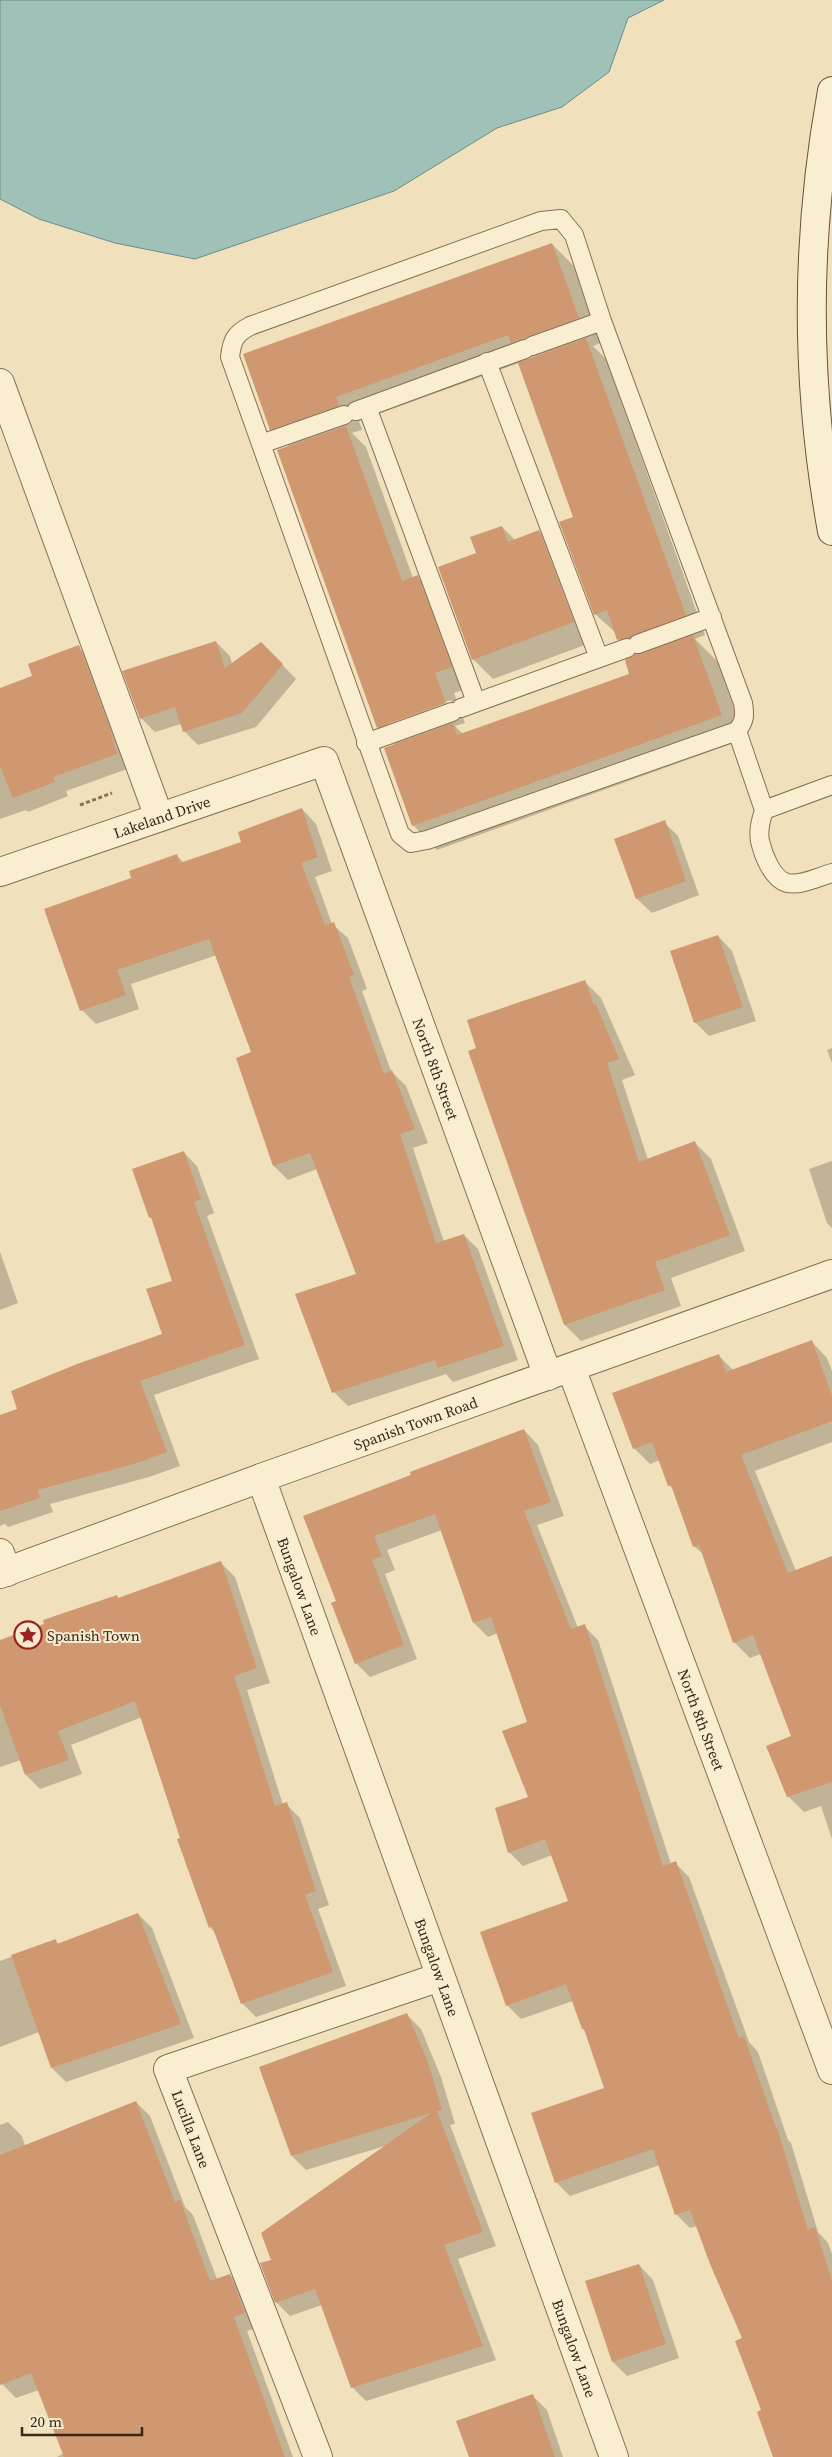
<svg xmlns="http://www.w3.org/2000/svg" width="832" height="2457" font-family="'Source Serif 4',serif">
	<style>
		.water { fill: #a0c1b7; stroke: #688e85 }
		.shadow { fill: #0003; fill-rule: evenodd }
		.building { fill: #d09870 }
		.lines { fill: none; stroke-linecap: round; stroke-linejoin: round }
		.service-casing { stroke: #887055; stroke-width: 20 }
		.minor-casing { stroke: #887055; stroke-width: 30 }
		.tertiary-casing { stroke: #887055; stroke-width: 30 }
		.secondary-casing { stroke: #6a5138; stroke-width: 30 }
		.path { stroke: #887055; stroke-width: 3; stroke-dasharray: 4 2.5; stroke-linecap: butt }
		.service { stroke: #faeed0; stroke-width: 18 }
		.minor { stroke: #faeed0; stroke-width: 28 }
		.tertiary { stroke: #faeed0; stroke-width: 28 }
		.secondary { stroke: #faeed0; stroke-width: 28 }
		.labels { text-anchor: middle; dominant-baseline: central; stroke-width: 4; stroke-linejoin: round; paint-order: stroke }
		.street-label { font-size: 15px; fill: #36281b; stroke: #f7eacc }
		.poi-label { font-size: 15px; fill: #36281b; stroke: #f7eacc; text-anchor: start }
	</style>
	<rect width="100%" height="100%" fill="#f0e0bc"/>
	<path class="water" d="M 0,0 L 664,0 L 628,18 L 609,72 L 562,107 L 497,128 L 394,191 L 195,259 L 115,243 L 39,219 L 0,199 Z"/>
	<path class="shadow" d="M 552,244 L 576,268 L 603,342 L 593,346 L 606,359 L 705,635 L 695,639 L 717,661 L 745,739 L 437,850 L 413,825 L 396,745 L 378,727 L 289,447 L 271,429 ZM 519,363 L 575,518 L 595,614 L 616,633 L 619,639 L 635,656 L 631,674 L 463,734 L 455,726 L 465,723 L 454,693 L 471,687 L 437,596 L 417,577 L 413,578 L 366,447 L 352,433 L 362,430 L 359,421 ZM 451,700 L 452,702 L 388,725 L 388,723 Z
		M 502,527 L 515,540 L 539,531 L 559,551 L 593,642 L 493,679 L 473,659 L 478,554 Z
		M 216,642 L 230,656 L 232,664 L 261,643 L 296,679 L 256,727 L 198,745 L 184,731 L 181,724 L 155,732 L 141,718 Z
		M 78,647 L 92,661 L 130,768 L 66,791 L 68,796 L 28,812 L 26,810 L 0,819 L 0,690 L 34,676 Z
		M 302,809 L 316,824 L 332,871 L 315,877 L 332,924 L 348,938 L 367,989 L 362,991 L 391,1071 L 406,1086 L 428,1143 L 413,1148 L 444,1242 L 464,1235 L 478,1249 L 518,1360 L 453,1382 L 446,1374 L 348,1406 L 334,1392 L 357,1275 L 317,1169 L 288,1180 L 274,1166 L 237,1058 L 252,1053 L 217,955 L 131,984 L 139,1009 L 96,1024 L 82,1010 L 133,878 L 176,855 L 184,863 L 243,843 Z
		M 664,822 L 678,836 L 699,895 L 652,913 L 637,899 L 616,840 Z
		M 718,936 L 732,951 L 756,1021 L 709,1036 L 695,1022 Z
		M 585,982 L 601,998 L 635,1075 L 622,1080 L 648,1160 L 694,1142 L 711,1159 L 745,1251 L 671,1278 L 681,1306 L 581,1341 L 565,1325 Z
		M 832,1048 L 832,1063 L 827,1050 Z
		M 183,1152 L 197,1166 L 214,1213 L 207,1216 L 259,1359 L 154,1395 L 180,1466 L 149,1477 L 50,1504 L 53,1512 L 8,1527 L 5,1524 L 0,1526 L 0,1416 L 19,1409 L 163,1334 L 173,1281 L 154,1221 L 150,1217 Z
		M 832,1161 L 832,1228 L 827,1223 L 809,1169 Z
		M 0,1252 L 18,1303 L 0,1310 Z
		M 812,1342 L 827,1358 L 832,1371 L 832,1442 L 755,1471 L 796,1571 L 832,1558 L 832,1839 L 821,1806 L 804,1812 L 788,1796 L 792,1737 L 761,1654 L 750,1658 L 734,1642 L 704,1555 L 694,1546 L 675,1491 L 669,1485 L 660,1460 L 650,1464 L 634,1448 L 718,1355 L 734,1371 Z
		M 524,1430 L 538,1445 L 564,1516 L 537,1525 L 578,1628 L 584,1626 L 598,1640 L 671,1864 L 675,1863 L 689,1877 L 749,2042 L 758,2052 L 788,2140 L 791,2143 L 818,2232 L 828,2243 L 832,2254 L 832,2457 L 774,2457 L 743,2339 L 697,2226 L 690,2228 L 676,2214 L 660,2165 L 570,2196 L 556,2182 L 606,2089 L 587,2033 L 583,2029 L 573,2001 L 521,2019 L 507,2005 L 570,1901 L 552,1855 L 523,1866 L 509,1852 L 529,1797 L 529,1723 L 498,1633 L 488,1637 L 474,1623 L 442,1530 L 387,1550 L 395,1570 L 385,1574 L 417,1659 L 370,1677 L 356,1663 L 337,1602 L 305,1517 Z
		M 221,1563 L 235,1577 L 270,1683 L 247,1690 L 283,1805 L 286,1804 L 300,1818 L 329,1905 L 318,1909 L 346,1986 L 256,2017 L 242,2003 L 216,1934 L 210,1927 L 142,1717 L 71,1745 L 82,1774 L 40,1789 L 26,1775 L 21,1760 L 0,1767 L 0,1642 L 117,1596 L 119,1599 Z
		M 138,1914 L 152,1928 L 194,2038 L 66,2082 L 52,2068 L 39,2032 L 0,2047 L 0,1961 L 55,1941 L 59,1944 Z
		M 407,2015 L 421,2029 L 441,2077 L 455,2124 L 450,2125 L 496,2246 L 458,2259 L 496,2360 L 366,2401 L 352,2387 L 322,2305 L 290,2316 L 276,2302 L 272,2261 L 388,2145 L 306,2170 L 292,2156 Z
		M 136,2102 L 150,2116 L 185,2207 L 193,2215 L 217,2279 L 230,2275 L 244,2289 L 259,2327 L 247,2331 L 293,2457 L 57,2457 L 64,2453 L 39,2390 L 16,2398 L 2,2384 L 0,2379 L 0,2125 L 8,2122 L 22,2136 L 25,2146 Z
		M 639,2265 L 653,2280 L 679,2358 L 627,2376 L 613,2362 L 587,2282 Z
		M 533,2396 L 547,2410 L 563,2457 L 470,2457 Z"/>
	<path class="building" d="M 552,243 L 579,318 L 511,343 L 508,335 L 336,397 L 339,406 L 270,430 L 243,354 Z
		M 586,338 L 686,615 L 630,638 L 617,640 L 607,610 L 594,615 L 559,522 L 573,517 L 518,363 Z
		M 346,426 L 402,581 L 418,575 L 452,667 L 435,673 L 446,703 L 377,728 L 277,450 Z
		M 502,526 L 508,542 L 539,530 L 574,622 L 472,660 L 438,567 L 476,553 L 470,537 Z
		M 693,635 L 722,715 L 412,826 L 384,748 L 453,723 L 457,735 L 629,674 L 625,660 L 635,654 Z
		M 216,641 L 225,668 L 261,642 L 283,664 L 242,713 L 183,732 L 175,707 L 140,719 L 122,671 Z
		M 79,645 L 110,728 L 117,754 L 53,777 L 55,782 L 13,798 L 0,766 L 0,688 L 32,676 L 28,664 Z
		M 302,808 L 318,857 L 301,863 L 325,925 L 334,922 L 354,975 L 349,977 L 384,1074 L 392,1070 L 415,1129 L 400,1134 L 436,1243 L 464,1234 L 504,1346 L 438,1368 L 435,1360 L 332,1393 L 295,1294 L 356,1274 L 310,1153 L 273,1166 L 236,1058 L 251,1052 L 209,939 L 117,970 L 126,995 L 80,1011 L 44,909 L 131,878 L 129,871 L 177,854 L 180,863 L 241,842 L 238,832 Z
		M 665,820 L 686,881 L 636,899 L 614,839 Z
		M 718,935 L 743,1007 L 694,1023 L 670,951 Z
		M 585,980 L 594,1005 L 596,1004 L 619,1059 L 607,1063 L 639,1162 L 695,1141 L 730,1235 L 655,1262 L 665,1290 L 564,1325 L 468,1051 L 476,1048 L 467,1020 Z
		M 184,1151 L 201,1199 L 194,1202 L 245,1345 L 140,1381 L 167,1452 L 134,1464 L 37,1490 L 40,1498 L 0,1511 L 0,1415 L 17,1409 L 11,1391 L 77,1364 L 162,1334 L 146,1289 L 172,1281 L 151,1217 L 149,1218 L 132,1169 Z
		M 812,1340 L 832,1396 L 832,1421 L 741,1455 L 788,1573 L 832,1556 L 832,1782 L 787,1797 L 766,1746 L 791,1736 L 753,1635 L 733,1643 L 699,1545 L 693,1547 L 671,1485 L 668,1486 L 652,1442 L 633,1449 L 612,1393 L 719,1354 L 726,1372 Z
		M 524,1429 L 551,1502 L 524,1511 L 571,1629 L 585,1624 L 663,1866 L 676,1861 L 739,2038 L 744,2036 L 776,2128 L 777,2128 L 808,2230 L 815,2227 L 832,2281 L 832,2457 L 773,2457 L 757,2412 L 761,2410 L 735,2341 L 742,2338 L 710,2264 L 690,2210 L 675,2215 L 653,2149 L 555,2183 L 531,2113 L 604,2088 L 584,2029 L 582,2029 L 566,1984 L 506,2006 L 480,1932 L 568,1901 L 545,1839 L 508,1853 L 495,1808 L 528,1797 L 502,1731 L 527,1722 L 491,1617 L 473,1623 L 435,1514 L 374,1536 L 382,1556 L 372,1560 L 404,1645 L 355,1664 L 331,1603 L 336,1601 L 303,1516 L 411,1475 L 410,1472 Z
		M 221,1561 L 257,1668 L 234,1676 L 275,1806 L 287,1802 L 316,1891 L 305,1895 L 333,1972 L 241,2004 L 212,1926 L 209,1928 L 177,1839 L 180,1838 L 135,1701 L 58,1731 L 69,1760 L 25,1775 L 0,1705 L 0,1640 L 44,1624 L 43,1620 L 117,1595 L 118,1598 Z
		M 138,1913 L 181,2024 L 51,2068 L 11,1955 L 56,1939 L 57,1944 Z
		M 407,2013 L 428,2062 L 442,2110 L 437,2111 L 483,2232 L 444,2245 L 483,2346 L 351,2388 L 315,2289 L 275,2303 L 260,2263 L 271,2260 L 261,2233 L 431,2113 L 291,2156 L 259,2067 Z
		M 136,2101 L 175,2202 L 180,2200 L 210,2281 L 230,2274 L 245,2313 L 234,2317 L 285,2457 L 64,2457 L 31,2373 L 0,2385 L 0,2155 Z
		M 639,2264 L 666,2344 L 612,2362 L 585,2281 Z
		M 533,2394 L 555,2457 L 469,2457 L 456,2421 Z"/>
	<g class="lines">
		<g class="service-casing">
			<path id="service" d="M 561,219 L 574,235 L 602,321 L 743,703 C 745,715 745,721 737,731 L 427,840 L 411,843 L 400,834 L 230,357 C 232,340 235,334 250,326 L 541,221 Z
				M 532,346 L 602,321
				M 487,362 L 599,658
				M 367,407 L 476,702
				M 356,411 L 525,349
				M 261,444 L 344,415
				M 638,644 L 712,617
				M 461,708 L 627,648
				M 737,731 L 764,810
				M 366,743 L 452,712
				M 832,785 L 764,810 C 761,820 758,830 760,841 C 763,854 772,879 787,883 C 801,886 818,877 832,873"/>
		</g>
		<g class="minor-casing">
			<g id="minor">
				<path d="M 0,383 L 159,817"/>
				<path id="s1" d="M 0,872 L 324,761 L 548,1376"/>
				<path id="s2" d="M 571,1368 L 832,2070"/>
				<path id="s3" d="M 261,1478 L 614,2457"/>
				<path d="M 0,1553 L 7,1572"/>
				<path d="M 318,2457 L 168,2069 L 440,1977"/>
			</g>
		</g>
		<g class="tertiary-casing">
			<g id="tertiary">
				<path id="s4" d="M 0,1574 L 261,1478 L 832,1274"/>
			</g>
		</g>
		<g class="secondary-casing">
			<path id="secondary" d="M 832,91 C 805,240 805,382 832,531"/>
		</g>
		<path class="path" d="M 80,805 L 112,793"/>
		<use href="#service" class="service"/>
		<use href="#minor" class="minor"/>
		<use href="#tertiary" class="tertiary"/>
		<use href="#secondary" class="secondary"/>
	</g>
	<defs>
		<g id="sight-ring" transform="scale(1.4375)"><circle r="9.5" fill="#f7eacc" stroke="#9a2223" stroke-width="1.5"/><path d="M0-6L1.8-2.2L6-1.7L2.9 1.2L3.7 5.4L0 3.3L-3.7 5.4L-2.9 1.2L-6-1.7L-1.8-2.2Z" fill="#9a2223"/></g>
	</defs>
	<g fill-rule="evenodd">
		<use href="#sight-ring" x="28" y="1635"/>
	</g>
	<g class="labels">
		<g class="street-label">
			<text stroke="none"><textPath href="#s1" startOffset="171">Lakeland Drive</textPath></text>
			<text stroke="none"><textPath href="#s1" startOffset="670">North 8th Street</textPath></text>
			<text stroke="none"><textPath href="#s4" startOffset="442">Spanish Town Road</textPath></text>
			<text stroke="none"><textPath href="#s3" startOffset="115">Bungalow Lane</textPath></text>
			<text stroke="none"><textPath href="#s2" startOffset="375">North 8th Street</textPath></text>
			<text stroke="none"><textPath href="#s3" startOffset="520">Bungalow Lane</textPath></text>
			<text transform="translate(191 2129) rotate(69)">Lucilla Lane</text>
			<text stroke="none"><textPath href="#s3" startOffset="925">Bungalow Lane</textPath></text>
		</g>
		<g class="poi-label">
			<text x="47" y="1635">Spanish Town</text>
		</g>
	</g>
	<path d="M22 2427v8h120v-8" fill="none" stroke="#36281b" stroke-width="2.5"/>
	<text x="30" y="2427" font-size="15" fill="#36281b" stroke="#f7eacc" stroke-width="4" paint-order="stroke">20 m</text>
</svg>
